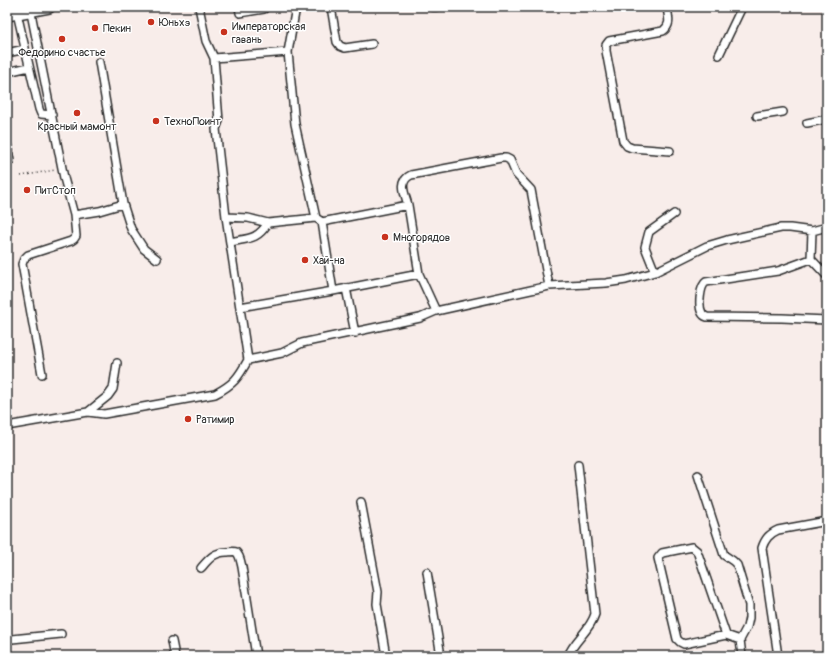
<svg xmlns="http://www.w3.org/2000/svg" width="834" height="663" font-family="Pangolin,sans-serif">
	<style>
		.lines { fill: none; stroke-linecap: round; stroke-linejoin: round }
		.minor-casing { stroke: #2b2b2b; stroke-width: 10 }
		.highway-casing { stroke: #2b2b2b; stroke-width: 14 }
		.path { stroke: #2b2b2b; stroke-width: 1.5; stroke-dasharray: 1 3; stroke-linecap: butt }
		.minor { stroke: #fff; stroke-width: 7 }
		.highway { stroke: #fff; stroke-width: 11 }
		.poi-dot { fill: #c8321e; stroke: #fff; stroke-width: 1.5 }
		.labels { text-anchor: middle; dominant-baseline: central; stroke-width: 3; stroke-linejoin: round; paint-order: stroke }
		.poi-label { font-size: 11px; fill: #2b2b2b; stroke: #fff; text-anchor: start }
	</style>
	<rect width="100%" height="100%" fill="#f8edea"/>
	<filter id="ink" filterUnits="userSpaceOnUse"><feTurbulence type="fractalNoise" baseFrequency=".025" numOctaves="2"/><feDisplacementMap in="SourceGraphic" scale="8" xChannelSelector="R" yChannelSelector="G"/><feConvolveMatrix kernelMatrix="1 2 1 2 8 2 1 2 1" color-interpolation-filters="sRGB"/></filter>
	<g filter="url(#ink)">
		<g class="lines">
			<g class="minor-casing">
				<path id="minor" d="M 199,7 L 206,41 L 214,58 L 288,52 L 296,7
					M 239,7 L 240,13 L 264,9
					M 331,7 L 337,42 L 340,46 L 345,48 L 372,44
					M 433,7 L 436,7
					M 667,7 C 668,17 672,24 663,31 L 609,41 L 606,45 L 606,51 L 623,141 L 627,146 L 632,148 L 670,151
					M 30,8 L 64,178 L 74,215 L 76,236 L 74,239 L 71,241 L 28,255 L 24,259 L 22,264 L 42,374
					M 17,13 L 39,109 L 41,114 L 52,115
					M 288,52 L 295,124 L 316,218
					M 7,53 L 25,49
					M 719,55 L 742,7
					M 214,58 L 219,121 L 216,129 L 226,217 L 248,360
					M 99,62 L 123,204
					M 7,72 L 29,67
					M 757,116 L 783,112
					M 807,123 L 827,119
					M 7,143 L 10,161
					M 408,205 L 419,274
					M 74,215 L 99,211 L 123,204 L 131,229 L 144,249 L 157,259
					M 226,217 L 248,218 L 268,223
					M 322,222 L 333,291
					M 812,231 L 811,259 L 827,276
					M 230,242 C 249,238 257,240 268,223 L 316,218 L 322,222 L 408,205 C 405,194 398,181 411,175 L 501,158 L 506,158 L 510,160 L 516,174 L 531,190 L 549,286
					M 811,259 L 778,271 L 706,282 C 700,286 698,306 702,313 C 703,315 704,316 707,317 L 782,318 L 827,320
					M 655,272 L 645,247 L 649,232 L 674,214
					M 346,288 L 355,333
					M 240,307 L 333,291 L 419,274 L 436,311
					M 88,412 L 108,396 L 113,389 L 117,363
					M 7,426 L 88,412 L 104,414 L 215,394 C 234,384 238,378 248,360 L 282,353 L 302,343 L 420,318 L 436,311 L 549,286 L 606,283 L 626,280 L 655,272 L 707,246 L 727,240 L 781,228 L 790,228 L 812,231 L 827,227
					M 698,475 L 724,555 L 733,561 L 737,565 L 749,605 L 749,618 L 747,627 L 740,640 L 742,656
					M 361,502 L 378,592 L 377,604 L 386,656
					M 201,568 C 209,559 214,552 227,552 C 229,552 234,551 236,552 C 240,555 241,563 242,567 L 256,656
					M 427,572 L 441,656
					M 726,635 L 697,551 L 692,547 L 662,553 L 658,558 L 677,639 L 680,642 L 684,644 L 726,635 L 740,640
					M 7,638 L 12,639 L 61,634
					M 172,641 L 175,656
					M 568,656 C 574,640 590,631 595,614 L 578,465
					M 778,656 L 762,548 C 765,539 769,534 778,530 L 827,521"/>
			</g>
			<g class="highway-casing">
				<path id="highway" d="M 7,15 L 49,7"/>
			</g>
			<path class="path" d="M 21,176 L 55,170"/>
			<use href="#minor" class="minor"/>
			<use href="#highway" class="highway"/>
		</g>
	</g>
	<g class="poi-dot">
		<circle cx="151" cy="22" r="4"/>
		<circle cx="95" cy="28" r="4"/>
		<circle cx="224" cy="32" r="4"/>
		<circle cx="62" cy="39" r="4"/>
		<circle cx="77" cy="113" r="4"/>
		<circle cx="156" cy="121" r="4"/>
		<circle cx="27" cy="190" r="4"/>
		<circle cx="385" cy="237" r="4"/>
		<circle cx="305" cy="260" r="4"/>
		<circle cx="188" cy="419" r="4"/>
	</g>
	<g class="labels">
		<g class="poi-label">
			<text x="159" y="22">Юньхэ</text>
			<text x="232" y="26">Императорская<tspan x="232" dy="13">гавань</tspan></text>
			<text x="103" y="28">Пекин</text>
			<text x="62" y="52" text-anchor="middle">Федорино счастье</text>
			<text x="164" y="121">ТехноПоинт</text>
			<text x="77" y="126" text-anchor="middle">Красный мамонт</text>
			<text x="35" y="190">ПитСтоп</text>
			<text x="393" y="237">Многорядов</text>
			<text x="313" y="260">Хай-на</text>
			<text x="196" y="419">Ратимир</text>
		</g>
	</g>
	<rect width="834" height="663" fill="none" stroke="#fff" stroke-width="24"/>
	<rect x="12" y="12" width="810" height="639" fill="none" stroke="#2b2b2b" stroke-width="1.5" filter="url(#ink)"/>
</svg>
